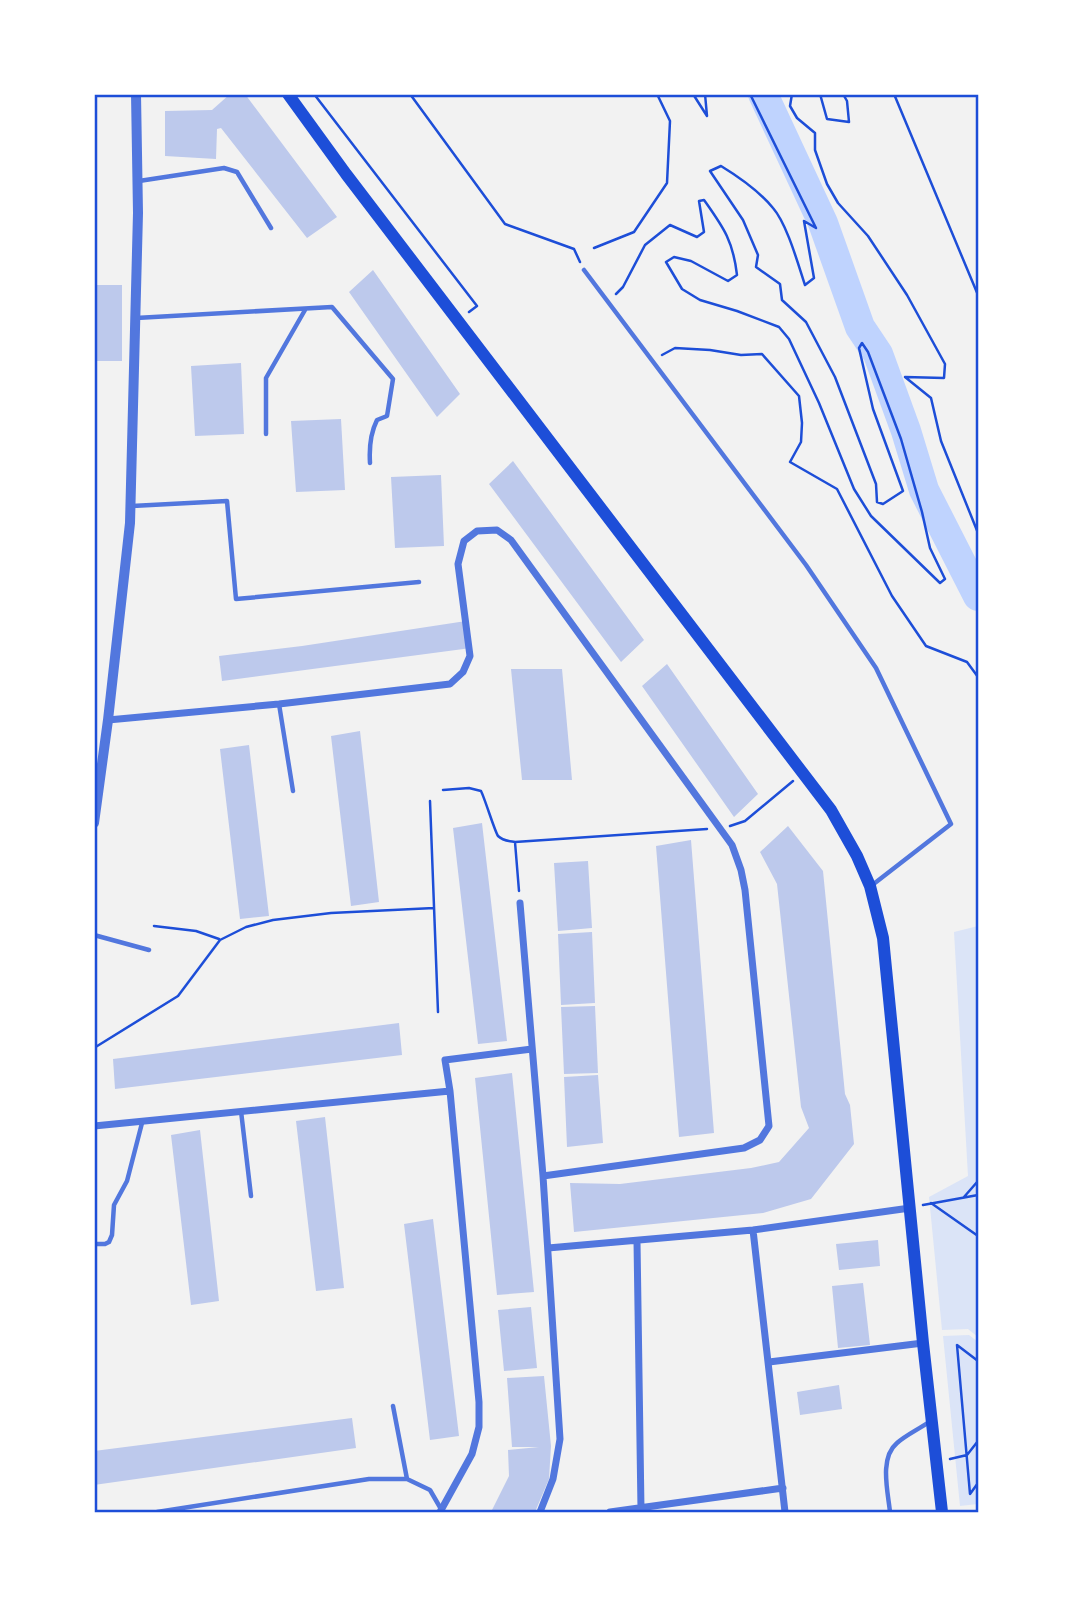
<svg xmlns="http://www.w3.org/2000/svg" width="1073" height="1607" font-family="'Fira Sans Condensed',sans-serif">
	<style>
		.green { fill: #dbe4f7 }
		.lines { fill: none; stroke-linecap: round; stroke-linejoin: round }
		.river { stroke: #bfd3fe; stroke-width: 30 }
		.building { fill: #bdc9ec }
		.path { stroke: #1d4ed8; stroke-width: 2.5 }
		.service { stroke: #5277de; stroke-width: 4.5 }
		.minor { stroke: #5277de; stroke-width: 7 }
		.tertiary { stroke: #5277de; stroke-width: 10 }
		.primary { stroke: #1d4ed8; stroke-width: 12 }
		.neatline { fill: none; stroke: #1d4ed8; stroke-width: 2.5 }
	</style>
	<rect width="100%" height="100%" fill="#f2f2f2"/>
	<path class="green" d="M 978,926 L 978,1337 L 968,1329 L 942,1330 L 929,1197 L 968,1176 L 954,932 Z
		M 969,1335 L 978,1342 L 978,1504 L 960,1506 L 943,1336 Z"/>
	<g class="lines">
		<path class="river" d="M 763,94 L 823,223 L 860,327 L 878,354 L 906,431 L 924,490 L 978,596"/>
	</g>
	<path class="building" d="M 230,94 L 245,94 L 337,217 L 307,238 L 221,128 L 217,129 L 216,159 L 165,156 L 165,111 L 212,110 Z
		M 373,270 L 460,394 L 437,417 L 349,292 Z
		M 94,285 L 122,285 L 122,361 L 94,361 Z
		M 241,363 L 244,434 L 195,436 L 191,366 Z
		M 341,419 L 345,490 L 296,492 L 291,421 Z
		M 513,461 L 644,640 L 621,662 L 489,484 Z
		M 441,475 L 444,546 L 395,548 L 391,477 Z
		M 466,621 L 471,648 L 222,681 L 219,656 L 302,646 Z
		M 667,664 L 758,794 L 734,817 L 642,686 Z
		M 511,669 L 562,669 L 572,780 L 522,780 Z
		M 360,731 L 379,902 L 351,906 L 331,736 Z
		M 249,745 L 269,916 L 240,919 L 220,749 Z
		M 482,823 L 507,1041 L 478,1044 L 453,828 Z
		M 788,826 L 823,871 L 845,1094 L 850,1105 L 854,1144 L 811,1199 L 763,1213 L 574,1232 L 570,1183 L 620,1184 L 751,1168 L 779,1162 L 809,1128 L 801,1107 L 777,884 L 760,852 Z
		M 691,840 L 714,1133 L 679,1137 L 656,846 Z
		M 588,861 L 592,928 L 558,931 L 554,863 Z
		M 592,932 L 595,1003 L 561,1005 L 558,934 Z
		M 595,1006 L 598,1073 L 564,1074 L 561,1007 Z
		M 399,1023 L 402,1055 L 115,1089 L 113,1059 Z
		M 512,1073 L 534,1292 L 497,1295 L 475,1078 Z
		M 598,1075 L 603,1143 L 567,1147 L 564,1077 Z
		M 325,1117 L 344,1288 L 316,1291 L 296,1121 Z
		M 200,1130 L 219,1301 L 191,1305 L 171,1135 Z
		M 433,1219 L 459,1436 L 430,1440 L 404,1224 Z
		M 878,1240 L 880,1266 L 839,1270 L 836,1244 Z
		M 863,1283 L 870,1345 L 838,1348 L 832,1286 Z
		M 531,1307 L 537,1368 L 504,1371 L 498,1310 Z
		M 544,1376 L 551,1446 L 549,1479 L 535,1512 L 491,1512 L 509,1476 L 508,1450 L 539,1447 L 512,1447 L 507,1378 Z
		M 839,1385 L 842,1409 L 800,1415 L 797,1392 Z
		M 352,1418 L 356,1448 L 94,1485 L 94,1451 Z"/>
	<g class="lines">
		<path class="path" d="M 314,94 L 477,306 L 469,312
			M 410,94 L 505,224 L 574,249 L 580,262
			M 693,94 L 707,116 L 705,94
			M 792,94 L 790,106 L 797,118 L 815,133 L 815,150 L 827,184 L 838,203 L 868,236 L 907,295 L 945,364 L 944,378 L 905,377 L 931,398 L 941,441 L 978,533
			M 820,94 L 827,119 L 849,122 L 847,101 L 843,94
			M 894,94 L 978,295
			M 594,248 L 634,232 L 667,183 L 670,121 L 657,94
			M 616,294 L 623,287 L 645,245 L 670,225 L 697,237 L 704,232 L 699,201 L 704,200 C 723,227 733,240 737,275 L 728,281 L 691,261 L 674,257 L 666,262 L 682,289 L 700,300 L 737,311 L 779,327 L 789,339 L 819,403 L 854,489 L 871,516 L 940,583 L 945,579 L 930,548 L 922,512 L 901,439 L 868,352 L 862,343 L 859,348 L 873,409 L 903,491 L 883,504 L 877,502 L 876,484 L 835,377 L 806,322 L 782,300 L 780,284 L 756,267 L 758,255 L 743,220 L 710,171 L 721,166 C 739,177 759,191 773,208 C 787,224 798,264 805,285 L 814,278 L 804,221 L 816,228 L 750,94
			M 662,355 L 675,348 L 710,350 L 741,355 L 762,354 L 799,396 L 802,423 L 801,442 L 790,462 L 837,489 L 892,596 L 926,646 L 967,662 L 978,677
			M 443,790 L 469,788 L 481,791 C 485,799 495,832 498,836 C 503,841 509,841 515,842 L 707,829
			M 430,801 L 438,1012
			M 730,826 L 745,821 L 793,781
			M 515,842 L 519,891
			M 154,926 L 196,931 L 219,939
			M 94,1048 L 178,996 L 220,940 L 246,927 L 273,920 L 331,913 L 434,908
			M 964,1197 L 978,1181
			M 931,1203 L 978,1236
			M 923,1205 L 978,1195
			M 978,1361 L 957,1345 L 970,1494 L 978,1483
			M 950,1459 L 967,1455 L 978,1441"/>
		<path class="service" d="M 139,181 L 224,168 L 237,172 L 271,228
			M 584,270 L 806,565 L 876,668 L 951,824 L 871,886
			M 136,318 L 332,307 L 393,379 L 387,416 L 377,420 C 370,434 369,447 370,463
			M 266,434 L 266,378 L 305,310
			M 132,506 L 227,501 L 236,599 L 419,582
			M 279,704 L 293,791
			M 94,935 L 149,950
			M 241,1111 L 251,1196
			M 94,1244 L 105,1244 L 109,1242 L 112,1235 L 114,1205 L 127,1181 L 142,1123
			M 393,1406 L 407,1479
			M 157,1512 L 369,1479 L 407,1479 L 430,1490 L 441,1509
			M 890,1512 C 888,1492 879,1458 897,1443 C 906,1435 919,1429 929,1422"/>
		<path class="minor" d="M 108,720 L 279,704 L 450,684 L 463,672 L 470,656 L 458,564 L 464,541 L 477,531 L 497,530 L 511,540 L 732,845 L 741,870 L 745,890 L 769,1126 L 760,1140 L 744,1148 L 543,1176
			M 520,903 L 543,1176 L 560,1439 L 553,1479 L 540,1512
			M 94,1126 L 450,1091
			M 753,1230 L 785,1512
			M 637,1241 L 641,1509
			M 548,1248 L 753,1230 L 910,1208
			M 769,1362 L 923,1343
			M 440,1512 L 472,1454 L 479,1427 L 479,1402 L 450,1091 L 445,1060 L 532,1049
			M 610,1512 L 783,1488"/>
		<path class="tertiary" d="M 94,823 L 108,720 L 130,523 L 138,213 L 136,94"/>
		<path class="primary" d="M 288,94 L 346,174 L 831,810 L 857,856 L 870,886 L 883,938 L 923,1343 L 942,1512"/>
	</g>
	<rect width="1073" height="1607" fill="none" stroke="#ffffff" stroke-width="192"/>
	<rect x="96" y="96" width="881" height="1415" class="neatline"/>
</svg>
